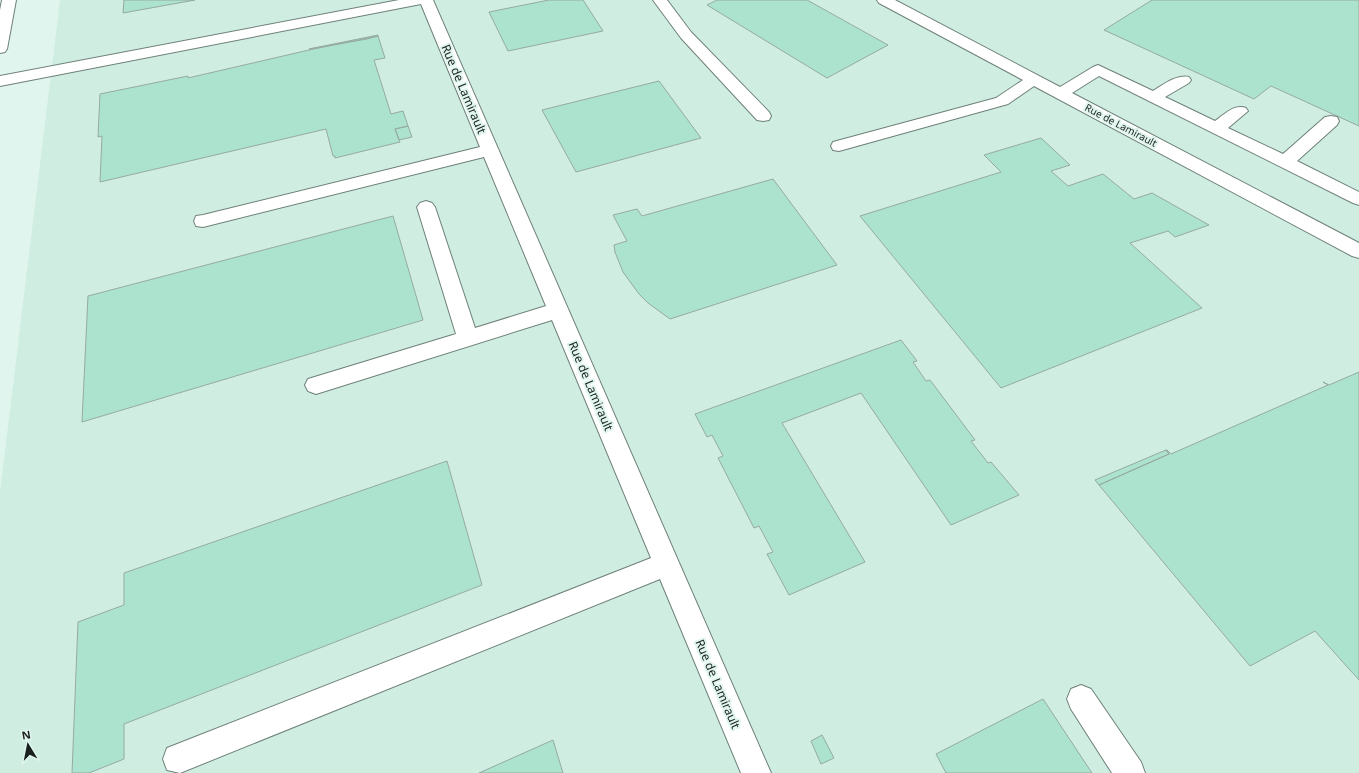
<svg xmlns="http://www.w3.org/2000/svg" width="1359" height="773" font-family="'Noto Sans',sans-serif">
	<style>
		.built { fill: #cfede1 }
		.building { fill: #ace3cf; stroke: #96aaa2 }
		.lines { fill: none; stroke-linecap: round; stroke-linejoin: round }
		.minor-casing { stroke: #6e8079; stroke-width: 2 }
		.minor { fill: #fff; fill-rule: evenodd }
		.labels { text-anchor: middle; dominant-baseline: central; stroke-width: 4; stroke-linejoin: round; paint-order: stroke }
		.far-street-label { font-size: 10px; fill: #19201e; stroke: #e0f5ed }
		.street-label { font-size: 12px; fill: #19201e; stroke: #e0f5ed }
	</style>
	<rect width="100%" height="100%" fill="#e0f5ed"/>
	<path class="built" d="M 60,0 L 1359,0 L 1359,773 L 0,773 L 0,492 Z"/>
	<path class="building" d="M 124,0 L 195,0 L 123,13 Z
		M 549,0 L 583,0 L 603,31 L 508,51 L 489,12 Z
		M 717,0 L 807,0 L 888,45 L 827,78 L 707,5 Z
		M 1152,0 L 1359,0 L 1359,126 L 1271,86 L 1254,99 L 1104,30 Z
		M 378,35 L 378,36 L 367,39 L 309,49 Z
		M 378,36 L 385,58 L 374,60 L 391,114 L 403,111 L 408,126 L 395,129 L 400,142 L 335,158 L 335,156 L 333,156 L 326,129 L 100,182 L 102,136 L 98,137 L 100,94 L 188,76 L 188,78 L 309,50 Z
		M 659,81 L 701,138 L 576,172 L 542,110 Z
		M 408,126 L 412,137 L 399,140 L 395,129 Z
		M 1041,138 L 1070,165 L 1051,171 L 1068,186 L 1103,174 L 1134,199 L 1152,193 L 1209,225 L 1175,237 L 1168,231 L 1130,243 L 1202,308 L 1001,388 L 860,216 L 1001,172 L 984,155 Z
		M 773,179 L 837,265 L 670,319 L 648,303 L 639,294 L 623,272 L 615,252 L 614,245 L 627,241 L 613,215 L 637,209 L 642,216 Z
		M 393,216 L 423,320 L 82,422 L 88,296 Z
		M 901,340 L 917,361 L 913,362 L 926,381 L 930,380 L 975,440 L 971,441 L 988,463 L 991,462 L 1019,495 L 951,525 L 861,393 L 782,423 L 865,562 L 789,595 L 767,554 L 773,552 L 759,526 L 754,528 L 718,458 L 723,456 L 712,435 L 707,437 L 695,414 Z
		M 1359,372 L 1359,680 L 1315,631 L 1250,666 L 1099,485 L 1169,454 L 1166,450 L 1167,450 L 1171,454 L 1328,385 L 1323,382 L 1329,385 Z
		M 1166,450 L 1169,454 L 1099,485 L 1095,480 Z
		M 447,461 L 482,585 L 124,724 L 124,759 L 89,773 L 72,773 L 78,622 L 124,605 L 124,573 Z
		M 1043,699 L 1092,773 L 946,773 L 936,754 Z
		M 822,735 L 834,758 L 821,764 L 811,741 Z
		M 553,740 L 563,773 L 479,773 Z"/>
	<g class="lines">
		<g class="minor-casing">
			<path id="minor" d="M 2,0 L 16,0 L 7,49 L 5,52 L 0,53 L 0,10 Z
				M 399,0 L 433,0 L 771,773 L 741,773 L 660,579 L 180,773 L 167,770 L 163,759 L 167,748 L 651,558 L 552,320 L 316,394 L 308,391 L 305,385 L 308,379 L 456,334 L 417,207 L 420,203 L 426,201 L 432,203 L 435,207 L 475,328 L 546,306 L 484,157 L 203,227 L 196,226 L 194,221 L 196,216 L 203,215 L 480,147 L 421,4 L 0,86 L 0,76 Z
				M 653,0 L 667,0 L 691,32 L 769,112 L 771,116 L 769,120 L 763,121 L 757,120 L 681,38 Z
				M 877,0 L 895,0 L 1060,87 L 1093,67 L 1098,65 L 1153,91 C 1163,85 1176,74 1189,77 L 1191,80 L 1189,83 L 1165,97 L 1215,121 C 1225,114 1234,104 1246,108 L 1248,111 L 1228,128 L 1283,154 L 1325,117 L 1331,116 L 1337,117 L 1339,121 L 1337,125 L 1297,161 L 1359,192 L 1359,205 L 1353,203 L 1099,76 L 1072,93 L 1359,243 L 1359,258 L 1352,256 L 1034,86 L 1008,104 L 839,151 L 833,150 L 831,146 L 833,142 L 996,98 L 1023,80 L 879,3 Z
				M 1081,685 L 1091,689 L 1141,762 L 1145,773 L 1112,773 L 1071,709 L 1067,699 L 1071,689 Z"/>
		</g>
		<use href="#minor" class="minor"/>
	</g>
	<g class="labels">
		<g class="far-street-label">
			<text transform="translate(1121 125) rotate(28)">Rue de Lamirault</text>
		</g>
		<g class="street-label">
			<text transform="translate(464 89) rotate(67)">Rue de Lamirault</text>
			<text transform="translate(591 386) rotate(67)">Rue de Lamirault</text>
			<text transform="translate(718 684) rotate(67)">Rue de Lamirault</text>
		</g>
	</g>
	<g transform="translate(28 745) rotate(350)" stroke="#e0f5ed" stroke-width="3" paint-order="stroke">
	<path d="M0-3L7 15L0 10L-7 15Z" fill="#19201e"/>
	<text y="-6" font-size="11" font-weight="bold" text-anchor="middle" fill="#19201e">N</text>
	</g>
</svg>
